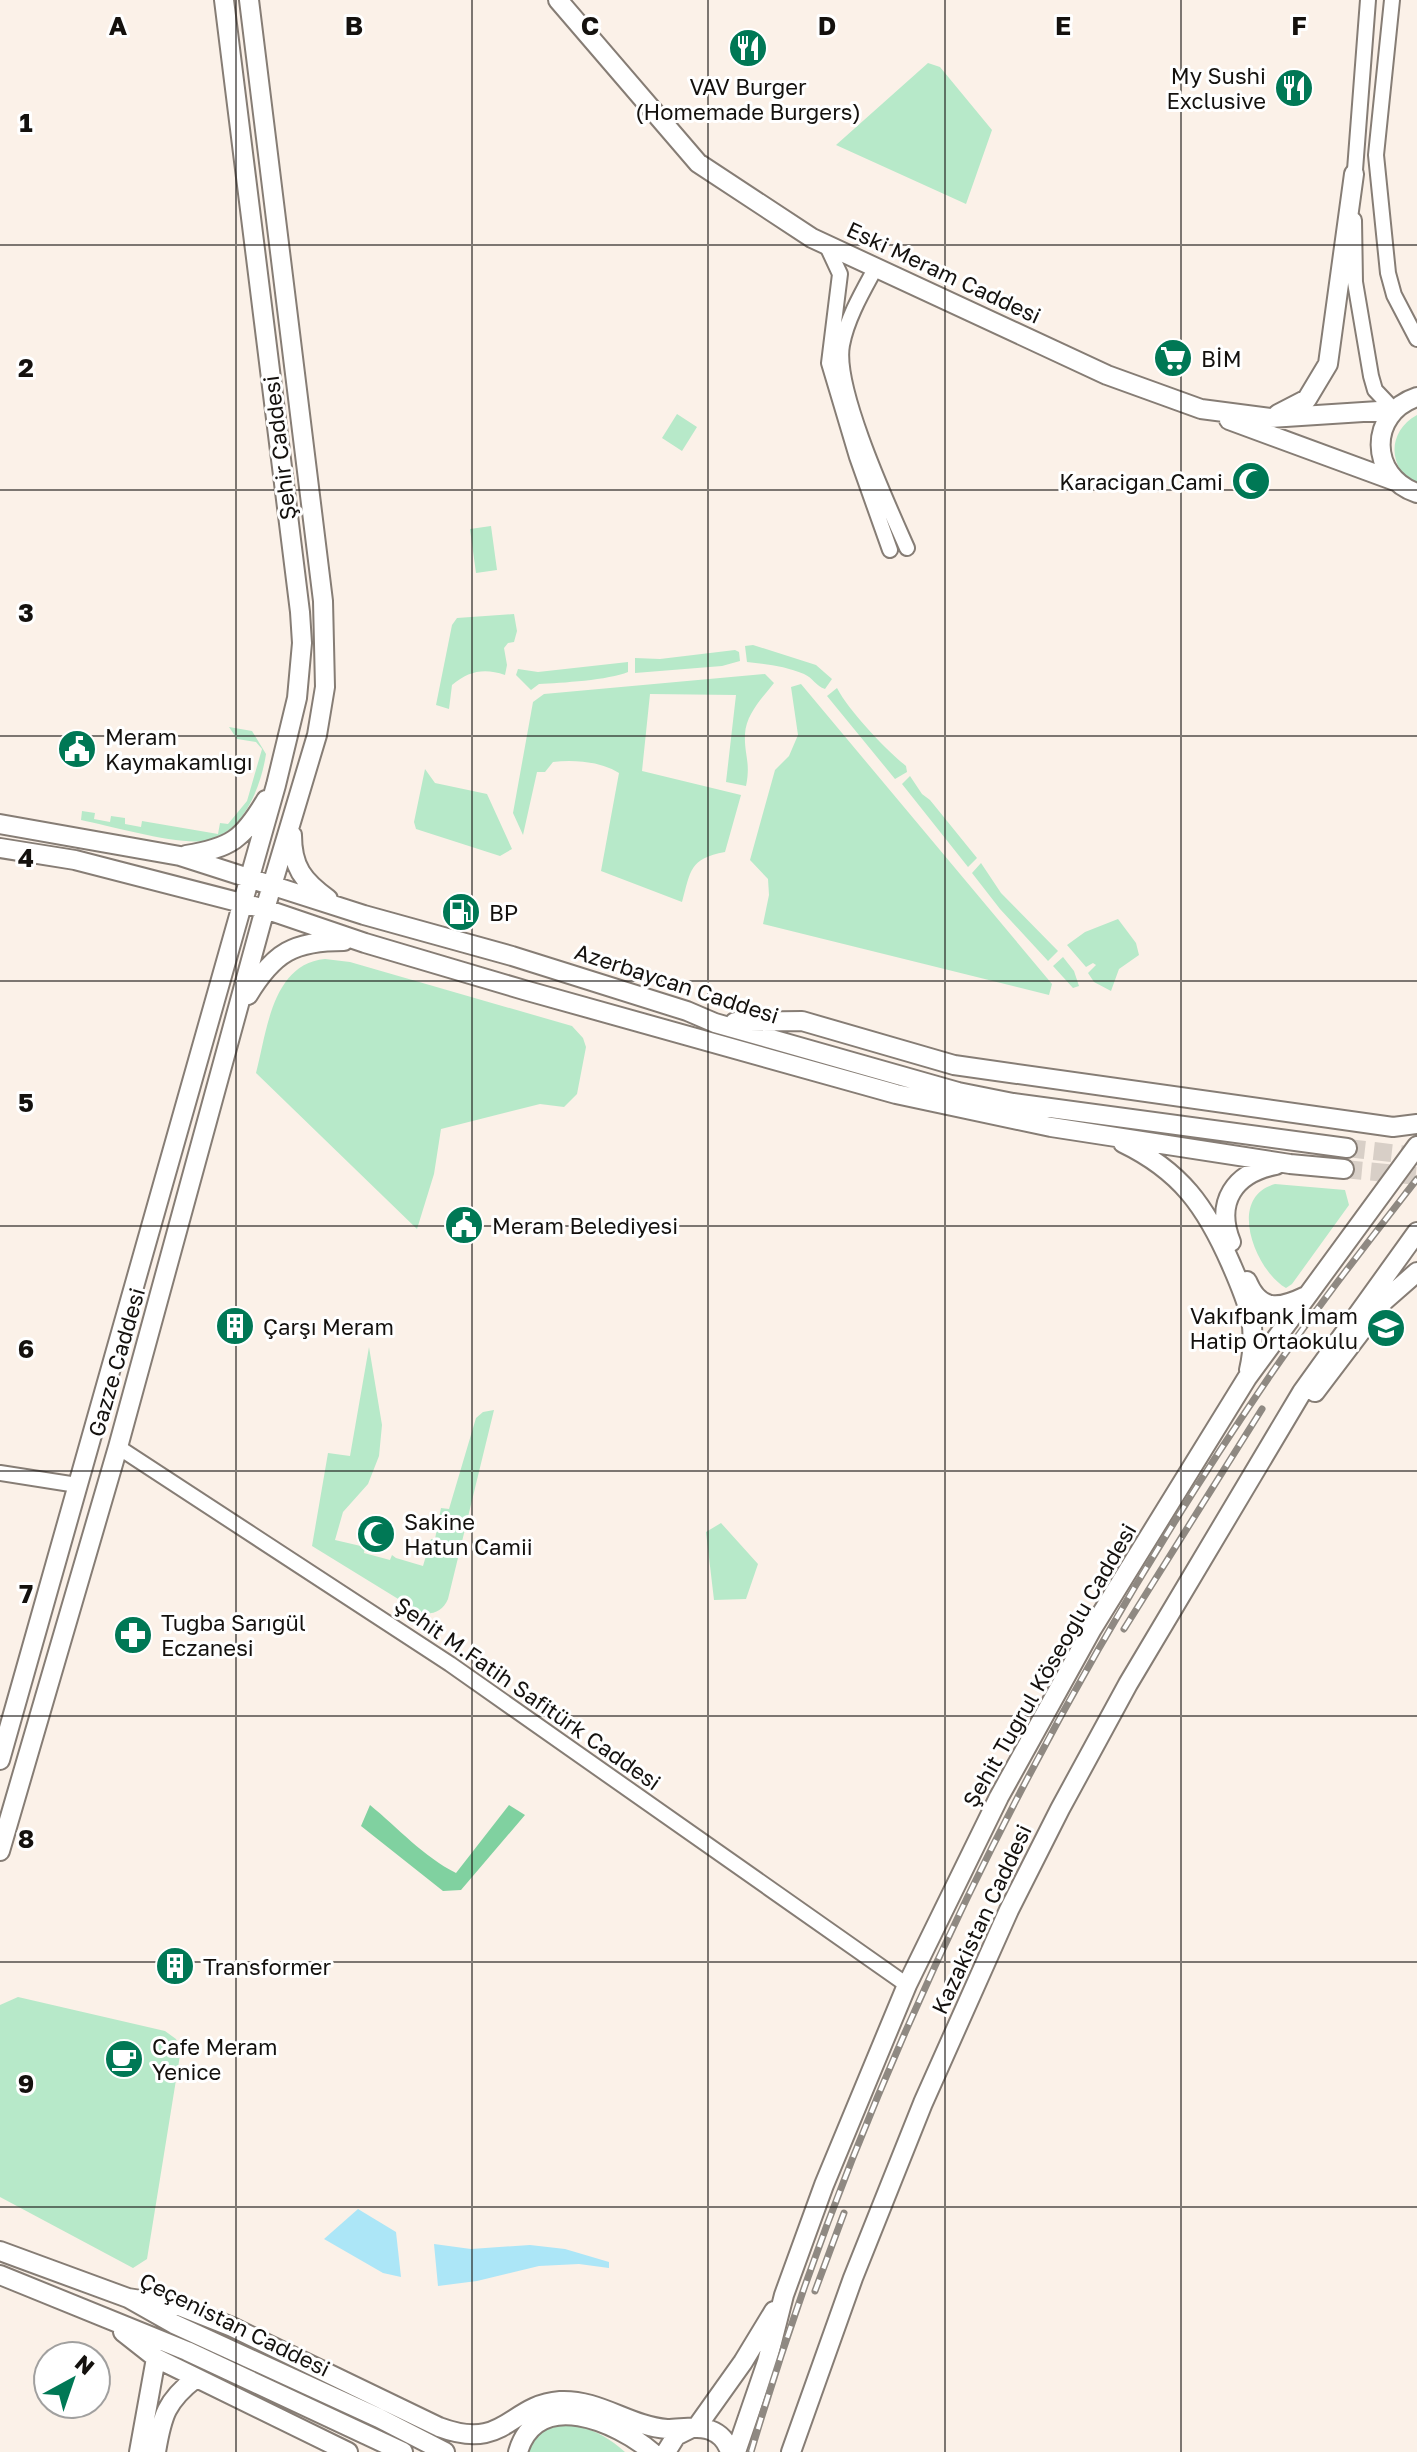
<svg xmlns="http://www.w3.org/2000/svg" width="1417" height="2452" font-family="'Golos Text',sans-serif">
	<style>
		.green { fill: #b7e9c9 }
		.forest { fill: #80d1a0 }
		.water { fill: #ace6f7 }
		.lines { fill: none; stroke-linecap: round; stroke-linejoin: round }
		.major-tunnel { stroke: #d8cfc7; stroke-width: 18; stroke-dasharray: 18 9; stroke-linecap: butt }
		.minor-casing { stroke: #867d75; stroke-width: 18 }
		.major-casing { stroke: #867d75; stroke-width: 22 }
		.minor { stroke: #fff; stroke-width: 14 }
		.major { stroke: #fff; stroke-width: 18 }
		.rail-casing { stroke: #8f8982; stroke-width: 7 }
		.rail { stroke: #fff; stroke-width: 4; stroke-dasharray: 12; stroke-linecap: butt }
		.grid { fill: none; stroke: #14110e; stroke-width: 2; stroke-opacity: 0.55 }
		.labels { text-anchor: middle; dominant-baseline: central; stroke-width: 6; stroke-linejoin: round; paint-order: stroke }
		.poi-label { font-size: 22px; fill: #14110e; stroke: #fff; text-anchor: start }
		.street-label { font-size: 22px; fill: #14110e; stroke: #fff }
		.grid-label { font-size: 26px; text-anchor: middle; font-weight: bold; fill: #14110e; stroke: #fff; stroke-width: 6; stroke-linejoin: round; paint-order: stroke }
	</style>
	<rect width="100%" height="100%" fill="#fbf1e8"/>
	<path class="green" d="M 928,63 L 940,67 L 992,130 L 966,204 L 836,145 Z
		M 677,414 L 697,427 L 682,451 L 662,438 Z
		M 1417,415 L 1417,486 C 1388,469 1386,432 1417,415 Z
		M 491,526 L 497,570 L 476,573 L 470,529 Z
		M 514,614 L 517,631 L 514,642 L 508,643 L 504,648 L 507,665 L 505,675 C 484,668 469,671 452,685 L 449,709 L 436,705 L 452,625 L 457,618 Z
		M 753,645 L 816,665 L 832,679 L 825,689 C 816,686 813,678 804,674 C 785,666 766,664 747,662 L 745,646 Z
		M 735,650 L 739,652 L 740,661 L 722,666 L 635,673 L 635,658 L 660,659 Z
		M 628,662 L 628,672 C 609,680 561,683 539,684 L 531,690 L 516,675 L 518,669 L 538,672 Z
		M 765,674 L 774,683 C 763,697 746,714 745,734 C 744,755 751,762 746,786 L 726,782 L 736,695 L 650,694 L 642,771 L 741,795 L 725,852 C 689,859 691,870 682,902 L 601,871 L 619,773 C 602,762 574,759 553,762 L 545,772 L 537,772 L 523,835 L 513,813 L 533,702 L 544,694 Z
		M 801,684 L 1052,984 L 1049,995 L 763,924 L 769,895 L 768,879 L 750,860 L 775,770 L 789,756 L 798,735 L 791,687 Z
		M 837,688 C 849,711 885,749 906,766 L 907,772 L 895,779 L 827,696 Z
		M 229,727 L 252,731 L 266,754 C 261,787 243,835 204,841 C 177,845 111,826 81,820 L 82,811 L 95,813 L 94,819 L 110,822 L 111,816 L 125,818 L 125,824 L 141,827 L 142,821 L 218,834 L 220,823 L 228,824 L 247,801 L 262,749 L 256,742 L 237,739 Z
		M 425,769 L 435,783 L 487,794 L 512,849 L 500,856 L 416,829 L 414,822 Z
		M 910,776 L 922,794 L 930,800 L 977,858 L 968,867 L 902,784 Z
		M 981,863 L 1001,893 L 1058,951 L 1048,961 L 1000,909 L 972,873 Z
		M 1118,919 L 1136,943 L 1139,955 L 1119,969 L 1111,991 L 1094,982 L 1088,973 L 1096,965 L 1093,963 L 1086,967 L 1067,945 L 1085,932 Z
		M 1063,957 L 1074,971 L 1079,986 L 1073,988 L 1053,966 Z
		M 325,959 L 350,962 L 572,1026 L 583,1038 L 586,1047 L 577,1094 L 564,1107 L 540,1104 L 441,1129 L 434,1174 L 417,1229 L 256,1073 C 267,1031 272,964 325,959 Z
		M 1275,1184 L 1345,1190 L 1349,1205 L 1292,1284 L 1286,1288 C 1257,1272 1225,1198 1275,1184 Z
		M 369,1347 L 382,1425 L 379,1456 L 368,1484 L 343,1512 L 335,1540 L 365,1547 L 364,1553 L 390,1560 L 392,1555 L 396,1558 L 423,1566 L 431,1539 L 435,1539 L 441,1508 L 449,1509 L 476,1418 L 483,1412 L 494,1410 L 448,1599 C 443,1611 433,1615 421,1613 L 312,1546 L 328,1453 L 350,1456 Z
		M 721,1523 L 758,1564 L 746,1599 L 714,1600 L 706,1532 Z
		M 18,1997 L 165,2031 L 176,2039 L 181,2049 L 147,2259 L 133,2268 L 0,2197 L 0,2005 Z
		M 535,2423 C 573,2424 595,2425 625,2452 L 517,2452 Z"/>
	<path class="forest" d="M 370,1805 C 398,1828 424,1857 456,1873 L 509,1805 L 525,1815 L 461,1890 L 443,1891 L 361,1826 Z"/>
	<path class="water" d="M 358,2209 L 396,2232 L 401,2277 L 383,2273 L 324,2239 Z
		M 434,2244 L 471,2249 L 530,2245 L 565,2249 L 609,2262 L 609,2268 L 579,2264 L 539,2266 L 477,2281 L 438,2286 Z"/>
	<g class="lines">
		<path class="major-tunnel" d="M 1347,1148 L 1417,1156
			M 1344,1169 L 1417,1176"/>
		<g class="minor-casing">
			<path id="minor" d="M 1392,0 L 1376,155 L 1388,273 L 1394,295 L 1417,339
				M 1354,183 L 1368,0
				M 1354,220 L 1355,282 L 1371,376 L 1375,390 L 1394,410
				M 826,244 L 840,274 L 829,363 L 857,457 L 890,550
				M 876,267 C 863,291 847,318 842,345 C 834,388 888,505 907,548
				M 118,1447 L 450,1664 L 907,1985
				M 0,1473 L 77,1485"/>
		</g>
		<g class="major-casing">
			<path id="major" d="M 558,0 L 698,163 L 812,238 L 1107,375 L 1201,409 L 1270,418 L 1394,410
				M 1417,397 C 1368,413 1369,477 1417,493
				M 1278,414 L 1307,399 L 1328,364 L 1354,174
				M 1229,420 L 1395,481
				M 0,824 L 180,856 L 364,915 L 512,956 L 687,1011 L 715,1023 L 958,1092 L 1013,1103 L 1347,1148
				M 292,835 C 292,867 303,881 328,899
				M 0,848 L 75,860 L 265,909 L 365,943 L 524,990 L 896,1094 L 1051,1127 L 1290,1164 L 1344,1169
				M 186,855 C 231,848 243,839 266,800
				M 248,995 C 274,952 294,941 344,941
				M 735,1022 L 802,1021 L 954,1065 L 1393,1127 L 1417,1124
				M 1123,1143 C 1181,1171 1206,1207 1231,1264 C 1248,1303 1259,1327 1249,1370
				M 1231,1242 C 1215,1202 1234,1173 1276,1165
				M 1247,1281 C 1260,1312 1279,1309 1306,1296
				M 1315,1392 L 1384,1301 L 1417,1272
				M 0,1760 L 276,785 L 297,698 L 302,643 L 300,612 L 224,0
				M 0,1851 L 118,1447 L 265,909 L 317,735 L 325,687 L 323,601 L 249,0
				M 0,2251 L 128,2298 L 174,2324 L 379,2418 L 445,2452
				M 0,2275 L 187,2351 L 403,2452
				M 128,2298 L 179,2306 L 232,2327 L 439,2427 C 506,2452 508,2405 560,2401 C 599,2399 629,2426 667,2429 C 681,2429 697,2425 710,2430 C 721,2434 727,2442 730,2452
				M 123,2332 L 156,2358 L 348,2452
				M 696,2428 L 743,2362 L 774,2311
				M 139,2452 L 156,2358
				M 156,2452 C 162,2416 166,2401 196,2378
				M 518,2452 C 537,2387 617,2422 652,2452
				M 666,2452 L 676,2436 L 690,2429
				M 736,2452 L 767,2362 L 784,2295 L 824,2185 L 907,1985 L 999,1797 L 1092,1629 L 1247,1378 L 1417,1146
				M 791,2452 L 853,2278 L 923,2103 L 1009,1910 L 1060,1809 L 1128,1684 L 1302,1392 L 1417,1232"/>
		</g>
		<use href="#minor" class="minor"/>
		<use href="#major" class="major"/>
		<g class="rail-casing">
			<path id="rail" d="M 1124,1629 L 1262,1409
				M 815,2291 L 844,2213
				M 751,2452 C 862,2077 1045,1706 1265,1383 C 1312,1313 1365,1246 1417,1179"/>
		</g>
		<use href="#rail" class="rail"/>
	</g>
	<path class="grid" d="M 236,0 L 236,2452M 472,0 L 472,2452M 708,0 L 708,2452M 945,0 L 945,2452M 1181,0 L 1181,2452M 0,245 L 1417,245M 0,490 L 1417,490M 0,736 L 1417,736M 0,981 L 1417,981M 0,1226 L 1417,1226M 0,1471 L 1417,1471M 0,1716 L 1417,1716M 0,1962 L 1417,1962M 0,2207 L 1417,2207"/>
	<defs>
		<g id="restaurant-disc" transform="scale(2)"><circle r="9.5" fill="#007855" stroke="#fff"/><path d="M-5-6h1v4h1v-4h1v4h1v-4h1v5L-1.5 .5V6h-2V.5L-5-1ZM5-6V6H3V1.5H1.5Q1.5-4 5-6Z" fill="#fff"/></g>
		<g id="supermarket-disc" transform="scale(2)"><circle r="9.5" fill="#007855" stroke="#fff"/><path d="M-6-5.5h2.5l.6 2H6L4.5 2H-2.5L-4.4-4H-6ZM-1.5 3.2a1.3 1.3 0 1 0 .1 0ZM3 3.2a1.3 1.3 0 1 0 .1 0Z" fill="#fff"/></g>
		<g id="mosque-disc" transform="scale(2)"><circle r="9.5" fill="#007855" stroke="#fff"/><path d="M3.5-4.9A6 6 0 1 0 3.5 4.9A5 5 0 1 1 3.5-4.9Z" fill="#fff"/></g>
		<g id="civic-disc" transform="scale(2)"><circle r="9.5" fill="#007855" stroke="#fff"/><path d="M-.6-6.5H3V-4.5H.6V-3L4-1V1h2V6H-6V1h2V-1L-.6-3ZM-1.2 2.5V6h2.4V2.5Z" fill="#fff"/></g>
		<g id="fuel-disc" transform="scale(2)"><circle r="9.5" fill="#007855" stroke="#fff"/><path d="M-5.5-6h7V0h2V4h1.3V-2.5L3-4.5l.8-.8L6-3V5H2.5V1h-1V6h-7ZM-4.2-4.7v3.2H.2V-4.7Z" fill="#fff"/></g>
		<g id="building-disc" transform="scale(2)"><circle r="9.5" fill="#007855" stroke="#fff"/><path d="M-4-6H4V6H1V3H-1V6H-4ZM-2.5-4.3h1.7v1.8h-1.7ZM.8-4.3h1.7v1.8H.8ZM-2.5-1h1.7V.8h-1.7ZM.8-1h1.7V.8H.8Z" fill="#fff"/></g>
		<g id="school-disc" transform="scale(2)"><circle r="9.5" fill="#007855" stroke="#fff"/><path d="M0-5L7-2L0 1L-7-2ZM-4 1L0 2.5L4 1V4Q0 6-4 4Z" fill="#fff"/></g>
		<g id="pharmacy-disc" transform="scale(2)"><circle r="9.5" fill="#007855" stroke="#fff"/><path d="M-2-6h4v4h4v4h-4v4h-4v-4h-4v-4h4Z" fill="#fff"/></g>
		<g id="cafe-disc" transform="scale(2)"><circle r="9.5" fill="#007855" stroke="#fff"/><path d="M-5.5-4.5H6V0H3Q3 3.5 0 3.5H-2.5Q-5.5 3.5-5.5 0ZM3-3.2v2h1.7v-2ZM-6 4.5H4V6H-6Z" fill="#fff"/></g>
	</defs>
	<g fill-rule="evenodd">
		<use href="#restaurant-disc" x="748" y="48"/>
		<use href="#restaurant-disc" x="1294" y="88"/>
		<use href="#supermarket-disc" x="1173" y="358"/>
		<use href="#mosque-disc" x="1251" y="481"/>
		<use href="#civic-disc" x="77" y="749"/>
		<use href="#fuel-disc" x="461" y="912"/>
		<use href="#civic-disc" x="464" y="1225"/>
		<use href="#building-disc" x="235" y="1326"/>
		<use href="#school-disc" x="1386" y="1328"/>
		<use href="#mosque-disc" x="376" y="1534"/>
		<use href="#pharmacy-disc" x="133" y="1635"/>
		<use href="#building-disc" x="175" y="1966"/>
		<use href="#cafe-disc" x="124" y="2059"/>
	</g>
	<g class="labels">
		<g class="poi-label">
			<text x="1266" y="75" text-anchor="end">My Sushi<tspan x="1266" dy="25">Exclusive</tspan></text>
			<text x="748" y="86" text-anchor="middle">VAV Burger<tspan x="748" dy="25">(Homemade Burgers)</tspan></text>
			<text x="1201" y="358">BİM</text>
			<text x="1223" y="481" text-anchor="end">Karaciğan Cami</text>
			<text x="105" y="736">Meram<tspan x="105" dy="25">Kaymakamlığı</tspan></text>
			<text x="489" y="912">BP</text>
			<text x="492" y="1225">Meram Belediyesi</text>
			<text x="1358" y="1315" text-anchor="end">Vakıfbank İmam<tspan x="1358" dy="25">Hatip Ortaokulu</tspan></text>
			<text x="263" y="1326">Çarşı Meram</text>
			<text x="404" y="1521">Sakine<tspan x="404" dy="25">Hatun Camii</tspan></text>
			<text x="161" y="1622">Tuğba Sarıgül<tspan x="161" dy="25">Eczanesi</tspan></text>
			<text x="203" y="1966">Transformer</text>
			<text x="152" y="2046">Cafe Meram<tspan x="152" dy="25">Yenice</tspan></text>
		</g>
		<g class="street-label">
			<text transform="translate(944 272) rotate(25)">Eski Meram Caddesi</text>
			<text transform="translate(279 448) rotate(-97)">Şehir Caddesi</text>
			<text transform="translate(677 983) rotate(18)">Azerbaycan Caddesi</text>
			<text transform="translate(116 1362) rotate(-74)">Gazze Caddesi</text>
			<text transform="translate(1049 1665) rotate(-60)">Şehit Tuğrul Köseoğlu Caddesi</text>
			<text transform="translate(528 1693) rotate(35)">Şehit M.Fatih Safitürk Caddesi</text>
			<text transform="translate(981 1919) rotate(-65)">Kazakistan Caddesi</text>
			<text transform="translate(235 2324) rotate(26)">Çeçenistan Caddesi</text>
		</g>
	</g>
	<g class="grid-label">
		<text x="118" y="35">A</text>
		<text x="354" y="35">B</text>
		<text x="590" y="35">C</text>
		<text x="827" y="35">D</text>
		<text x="1063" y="35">E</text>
		<text x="1299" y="35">F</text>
		<text x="26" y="132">1</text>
		<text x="26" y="377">2</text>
		<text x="26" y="622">3</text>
		<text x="26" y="867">4</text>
		<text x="26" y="1112">5</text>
		<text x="26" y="1358">6</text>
		<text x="26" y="1603">7</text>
		<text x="26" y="1848">8</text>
		<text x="26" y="2093">9</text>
	</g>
	<g transform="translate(72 2380) rotate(40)"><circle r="38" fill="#ffffff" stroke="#a1a09f" stroke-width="2"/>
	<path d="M0-6L14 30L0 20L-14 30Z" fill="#007855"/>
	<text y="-12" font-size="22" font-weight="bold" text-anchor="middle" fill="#14110e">N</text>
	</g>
</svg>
